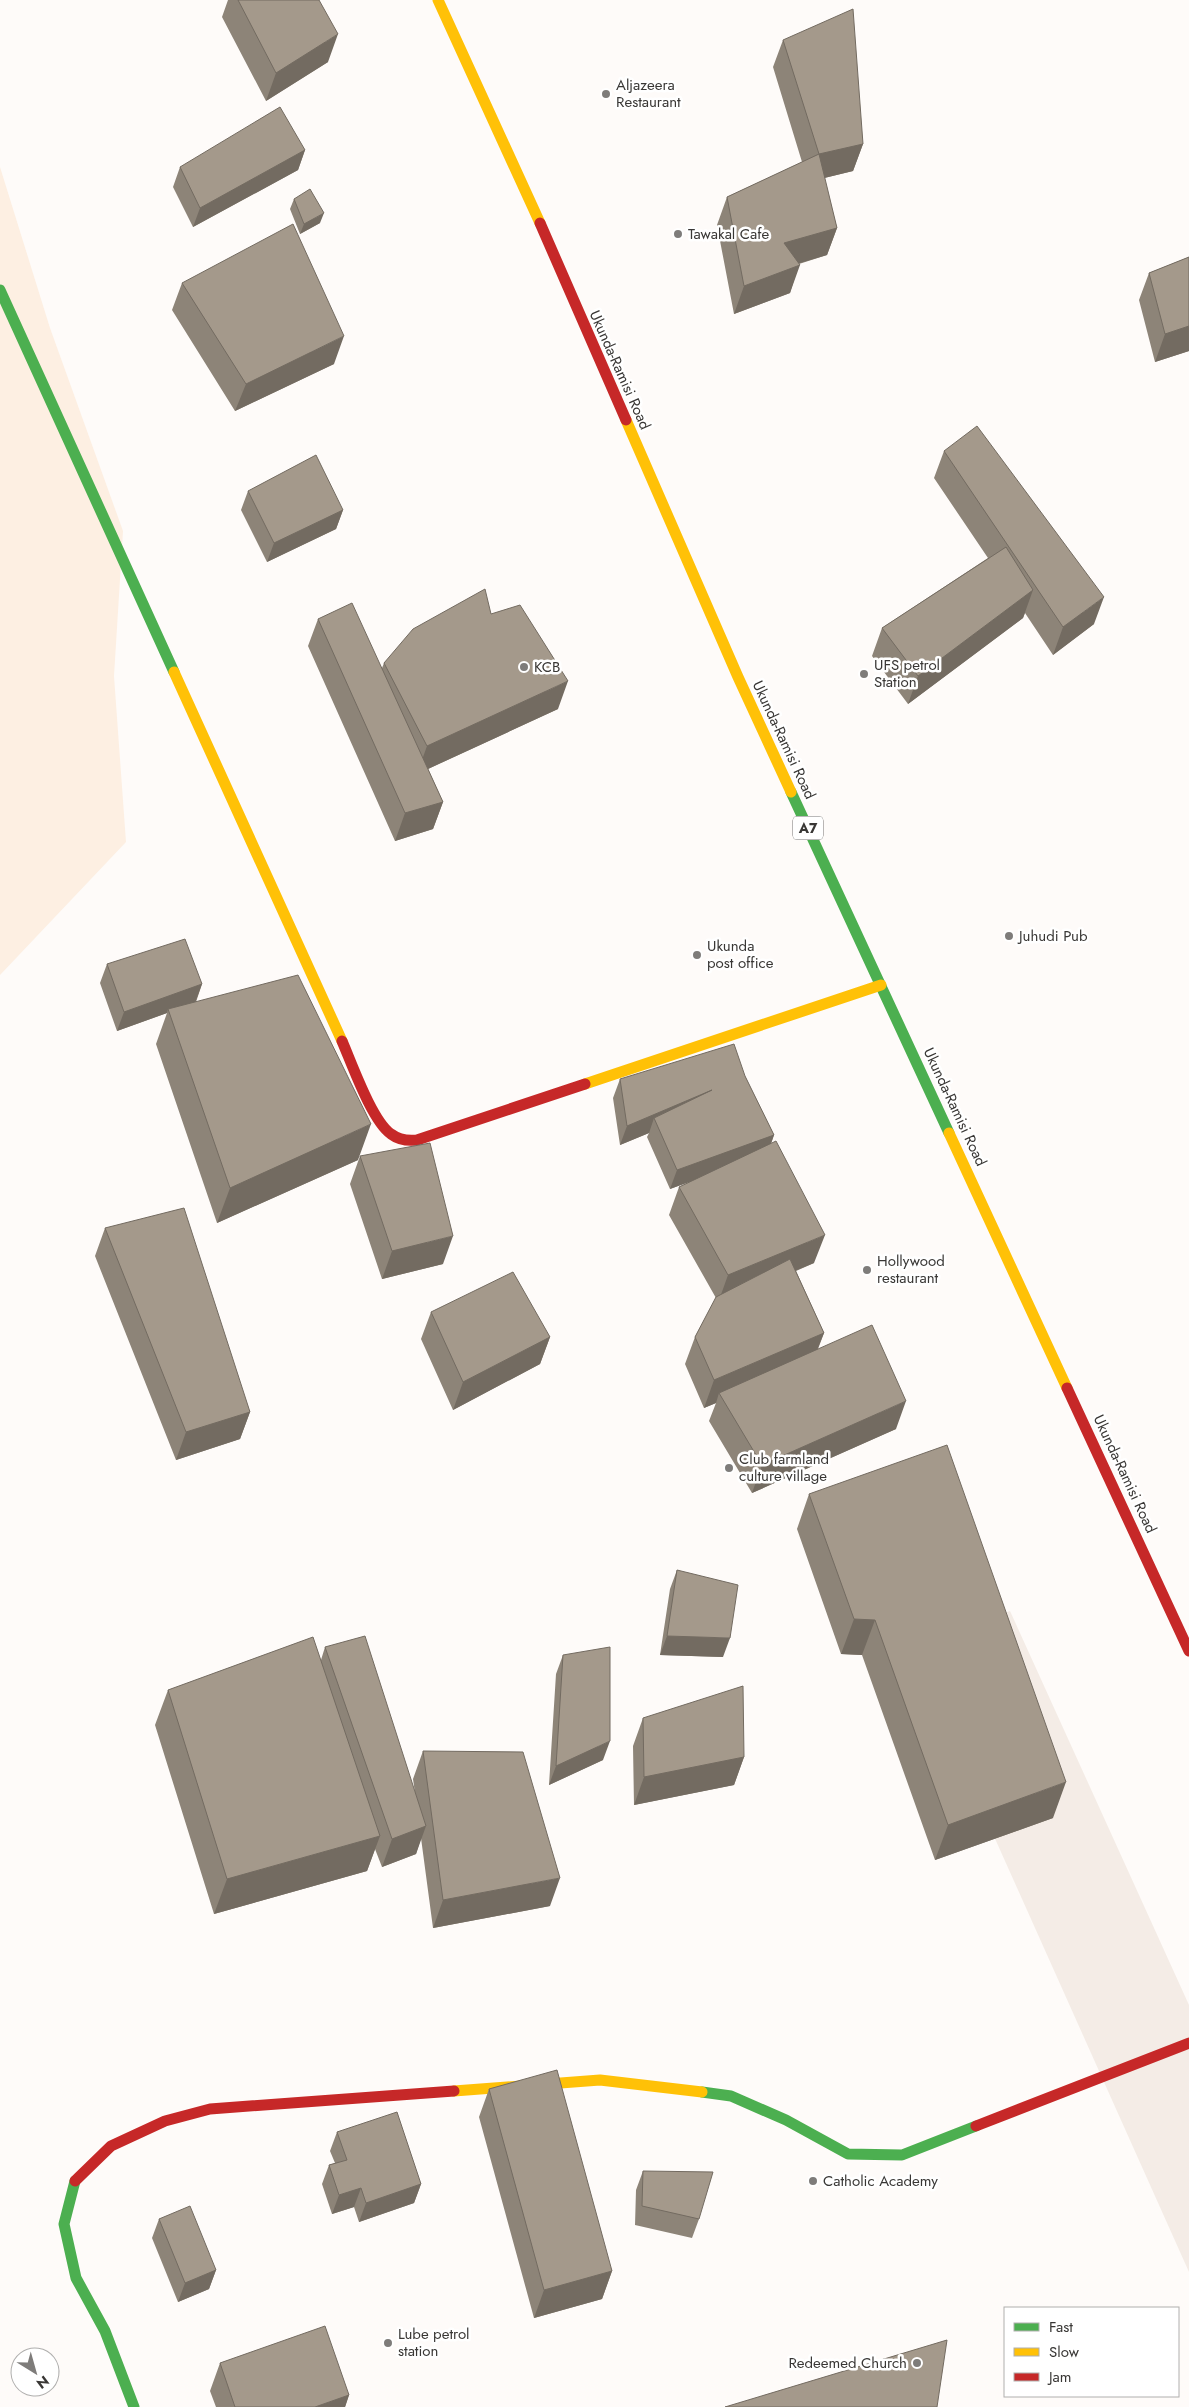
<svg xmlns="http://www.w3.org/2000/svg" width="1189" height="2407" font-family="Jost,sans-serif">
	<style>
		.built { fill: #f4ece6 }
		.green { fill: #fdefe2 }
		.lines { fill: none; stroke-linecap: round; stroke-linejoin: round }
		.fast { stroke: #4caf50; stroke-width: 11 }
		.slow { stroke: #ffc107; stroke-width: 11 }
		.jam { stroke: #c62828; stroke-width: 11 }
		.wall { fill: #8d8478 }
		.shaded-wall { fill: #736b61 }
		.building { fill: #a4998b; stroke: #736b61 }
		.poi-dot { fill: #7e7c7a; stroke: #fff; stroke-width: 2 }
		.labels { text-anchor: middle; dominant-baseline: central; stroke-width: 5; stroke-linejoin: round; paint-order: stroke }
		.shield { fill: #fff; stroke: #747372; stroke-width: 1 }
		.shield-label { font-size: 14px; font-weight: bold; fill: #393735 }
		.poi-label { font-size: 15px; fill: #393735; stroke: #fff; text-anchor: start }
		.street-label { font-size: 15px; fill: #393735; stroke: #fff }
	</style>
	<rect width="100%" height="100%" fill="#fefbf9"/>
	<path class="built" d="M 1010,1611 L 1189,2005 L 1189,2272 L 911,1651 Z"/>
	<path class="green" d="M 0,167 L 50,328 L 123,531 L 114,676 L 126,842 L 0,975 Z"/>
	<g class="lines">
		<path class="fast" d="M 0,290 L 174,672
			M 791,792 L 949,1133
			M 702,2092 L 731,2096 L 786,2120 L 848,2154 L 902,2155 L 976,2126
			M 75,2181 L 64,2224 L 76,2278 L 105,2331 L 134,2407"/>
		<path class="slow" d="M 438,0 L 540,223
			M 626,420 L 738,677 L 791,792
			M 174,672 L 342,1041
			M 585,1084 L 881,985
			M 949,1133 L 1067,1388
			M 454,2091 L 600,2080 L 702,2092"/>
		<path class="jam" d="M 540,223 L 626,420
			M 342,1041 C 352,1064 372,1121 391,1134 C 399,1140 408,1141 417,1140 L 585,1084
			M 1067,1388 L 1189,1651
			M 976,2126 L 1189,2043
			M 75,2181 L 111,2146 L 165,2121 L 210,2109 L 454,2091"/>
	</g>
	<path class="wall" d="M 228,0 L 319,0 L 328,62 L 266,101 L 222,17 Z
		M 783,40 L 863,144 L 853,171 L 824,178 L 837,228 L 827,255 L 799,264 L 790,293 L 734,314 L 717,225 L 727,197 L 802,162 L 773,67 Z
		M 305,150 L 298,170 L 193,227 L 173,187 L 180,167 Z
		M 294,199 L 320,223 L 300,234 L 290,209 Z
		M 1189,257 L 1189,351 L 1155,362 L 1139,300 L 1149,273 Z
		M 182,283 L 334,364 L 235,411 L 172,310 Z
		M 944,451 L 1094,624 L 1053,655 L 1025,613 L 1023,618 L 908,704 L 872,656 L 882,628 L 988,558 L 934,478 Z
		M 248,491 L 343,510 L 336,529 L 267,562 L 241,510 Z
		M 491,614 L 558,709 L 428,769 L 443,802 L 433,829 L 395,841 L 308,646 L 318,619 L 382,668 L 384,663 Z
		M 107,964 L 202,984 L 196,1002 L 358,1160 L 217,1223 L 156,1044 L 167,1013 L 117,1031 L 100,983 Z
		M 745,1076 L 774,1135 L 771,1144 L 814,1263 L 796,1271 L 824,1333 L 818,1349 L 896,1429 L 752,1493 L 709,1421 L 716,1403 L 704,1408 L 685,1364 L 695,1337 L 716,1298 L 669,1215 L 679,1187 L 691,1181 L 670,1189 L 647,1137 L 649,1133 L 620,1145 L 613,1098 L 620,1079 Z
		M 360,1156 L 443,1264 L 382,1279 L 350,1184 Z
		M 105,1228 L 250,1412 L 240,1439 L 176,1460 L 95,1256 Z
		M 431,1312 L 550,1337 L 540,1364 L 453,1410 L 421,1339 Z
		M 809,1494 L 1053,1818 L 935,1860 L 862,1655 L 841,1654 L 797,1529 Z
		M 677,1570 L 723,1657 L 660,1655 L 670,1589 Z
		M 325,1647 L 415,1793 L 413,1779 L 423,1751 L 550,1906 L 433,1928 L 421,1838 L 416,1854 L 382,1867 L 375,1849 L 367,1871 L 214,1914 L 155,1725 L 168,1690 L 321,1660 Z
		M 563,1655 L 603,1760 L 549,1785 L 556,1674 Z
		M 643,1718 L 744,1757 L 734,1785 L 634,1805 L 633,1746 Z
		M 489,2089 L 612,2271 L 602,2299 L 534,2318 L 479,2117 Z
		M 337,2132 L 421,2184 L 414,2203 L 359,2222 L 354,2207 L 332,2214 L 322,2184 L 329,2165 L 335,2163 L 330,2151 Z
		M 643,2171 L 699,2219 L 692,2238 L 635,2225 L 636,2190 Z
		M 159,2219 L 216,2270 L 209,2289 L 178,2302 L 152,2238 Z
		M 220,2363 L 349,2395 L 345,2407 L 216,2407 L 210,2391 Z"/>
	<path class="shaded-wall" d="M 338,34 L 328,62 L 266,101 L 276,73 Z
		M 863,144 L 853,171 L 808,182 L 819,154 Z
		M 305,150 L 298,170 L 193,227 L 200,208 Z
		M 324,213 L 320,223 L 300,234 L 304,224 Z
		M 837,228 L 827,255 L 773,271 L 784,243 Z
		M 800,265 L 790,293 L 734,314 L 744,286 Z
		M 1189,326 L 1189,351 L 1155,362 L 1165,334 Z
		M 344,336 L 334,364 L 235,411 L 246,384 Z
		M 343,510 L 336,529 L 267,562 L 274,543 Z
		M 1033,590 L 1023,618 L 908,704 L 918,676 Z
		M 1104,597 L 1094,624 L 1053,655 L 1063,627 Z
		M 568,681 L 558,709 L 417,774 L 427,746 Z
		M 443,802 L 433,829 L 395,841 L 405,813 Z
		M 202,984 L 195,1003 L 168,1009 L 167,1013 L 117,1031 L 124,1012 Z
		M 712,1090 L 654,1118 L 649,1133 L 620,1145 L 627,1126 Z
		M 371,1124 L 358,1160 L 217,1223 L 230,1188 Z
		M 774,1135 L 767,1154 L 670,1189 L 677,1170 Z
		M 825,1235 L 814,1263 L 718,1303 L 728,1275 Z
		M 453,1236 L 443,1264 L 382,1279 L 392,1251 Z
		M 824,1333 L 813,1360 L 719,1393 L 716,1403 L 704,1408 L 714,1380 Z
		M 550,1337 L 540,1364 L 453,1410 L 463,1382 Z
		M 906,1401 L 896,1429 L 752,1493 L 762,1465 Z
		M 250,1412 L 240,1439 L 176,1460 L 186,1432 Z
		M 854,1619 L 875,1620 L 862,1655 L 841,1654 Z
		M 667,1636 L 730,1638 L 723,1657 L 660,1655 Z
		M 610,1741 L 603,1760 L 549,1785 L 556,1766 Z
		M 744,1757 L 734,1785 L 634,1805 L 644,1777 Z
		M 1066,1782 L 1053,1818 L 935,1860 L 948,1825 Z
		M 426,1826 L 416,1854 L 382,1867 L 392,1839 Z
		M 380,1836 L 367,1871 L 214,1914 L 227,1879 Z
		M 560,1878 L 550,1906 L 433,1928 L 443,1900 Z
		M 421,2184 L 414,2203 L 359,2222 L 366,2203 Z
		M 361,2188 L 354,2207 L 332,2214 L 339,2195 Z
		M 216,2270 L 209,2289 L 178,2302 L 185,2283 Z
		M 612,2271 L 602,2299 L 534,2318 L 544,2290 Z
		M 349,2395 L 345,2407 L 315,2407 Z"/>
	<path class="building" d="M 238,0 L 319,0 L 338,34 L 276,73 Z
		M 853,9 L 863,144 L 819,154 L 783,40 Z
		M 280,107 L 305,150 L 200,208 L 180,167 Z
		M 819,154 L 837,228 L 784,243 L 800,265 L 744,286 L 727,197 Z
		M 310,189 L 324,213 L 304,224 L 294,199 Z
		M 293,224 L 344,336 L 246,384 L 182,283 Z
		M 1189,257 L 1189,326 L 1165,334 L 1149,273 Z
		M 977,426 L 1104,597 L 1063,627 L 944,451 Z
		M 316,455 L 343,510 L 274,543 L 248,491 Z
		M 1006,547 L 1033,590 L 918,676 L 882,628 Z
		M 485,589 L 491,614 L 520,605 L 568,681 L 427,746 L 384,663 L 413,629 Z
		M 352,603 L 443,802 L 405,813 L 318,619 Z
		M 185,939 L 202,984 L 124,1012 L 107,964 Z
		M 298,975 L 371,1124 L 230,1188 L 168,1009 Z
		M 734,1044 L 745,1076 L 774,1135 L 677,1170 L 654,1118 L 712,1090 L 627,1126 L 620,1079 Z
		M 776,1141 L 825,1235 L 728,1275 L 679,1187 Z
		M 430,1143 L 453,1236 L 392,1251 L 360,1156 Z
		M 184,1208 L 250,1412 L 186,1432 L 105,1228 Z
		M 790,1259 L 824,1333 L 714,1380 L 695,1337 L 716,1297 Z
		M 513,1272 L 550,1337 L 463,1382 L 431,1312 Z
		M 872,1325 L 906,1401 L 762,1465 L 719,1393 Z
		M 947,1445 L 1066,1782 L 948,1825 L 875,1620 L 854,1619 L 809,1494 Z
		M 677,1570 L 738,1585 L 730,1638 L 667,1636 Z
		M 365,1636 L 426,1826 L 392,1839 L 325,1647 Z
		M 313,1637 L 380,1836 L 227,1879 L 168,1690 Z
		M 610,1647 L 610,1741 L 556,1766 L 563,1655 Z
		M 743,1686 L 744,1757 L 644,1777 L 643,1718 Z
		M 423,1751 L 523,1752 L 560,1878 L 443,1900 Z
		M 557,2070 L 612,2271 L 544,2290 L 489,2089 Z
		M 397,2112 L 421,2184 L 366,2203 L 361,2188 L 339,2195 L 329,2165 L 347,2160 L 337,2132 Z
		M 643,2171 L 713,2172 L 699,2219 L 642,2206 Z
		M 190,2206 L 216,2270 L 185,2283 L 159,2219 Z
		M 325,2326 L 349,2395 L 315,2407 L 235,2407 L 220,2363 Z
		M 947,2340 L 937,2407 L 725,2407 Z"/>
	<g class="poi-dot">
		<circle cx="606" cy="94" r="5"/>
		<circle cx="678" cy="234" r="5"/>
		<circle cx="524" cy="667" r="5"/>
		<circle cx="864" cy="674" r="5"/>
		<circle cx="1009" cy="936" r="5"/>
		<circle cx="697" cy="955" r="5"/>
		<circle cx="867" cy="1270" r="5"/>
		<circle cx="729" cy="1468" r="5"/>
		<circle cx="813" cy="2181" r="5"/>
		<circle cx="388" cy="2343" r="5"/>
		<circle cx="917" cy="2363" r="5"/>
	</g>
	<g class="labels">
		<rect class="shield" x="793" y="816.5" width="30" height="23" rx="4"/>
		<g class="shield-label">
			<text x="808" y="828">A7</text>
		</g>
		<g class="poi-label">
			<text x="616" y="85">Aljazeera<tspan x="616" dy="17">Restaurant</tspan></text>
			<text x="688" y="234">Tawakal Cafe</text>
			<text x="874" y="665">UFS petrol<tspan x="874" dy="17">Station</tspan></text>
			<text x="534" y="667">KCB</text>
			<text x="1019" y="936">Juhudi Pub</text>
			<text x="707" y="946">Ukunda<tspan x="707" dy="17">post office</tspan></text>
			<text x="877" y="1261">Hollywood<tspan x="877" dy="17">restaurant</tspan></text>
			<text x="739" y="1459">Club farmland<tspan x="739" dy="17">culture village</tspan></text>
			<text x="823" y="2181">Catholic Academy</text>
			<text x="398" y="2334">Lube petrol<tspan x="398" dy="17">station</tspan></text>
			<text x="907" y="2363" text-anchor="end">Redeemed Church</text>
		</g>
		<g class="street-label">
			<text transform="translate(620 370) rotate(66)">Ukunda-Ramisi Road</text>
			<text transform="translate(784 740) rotate(65)">Ukunda-Ramisi Road</text>
			<text transform="translate(955 1107) rotate(65)">Ukunda-Ramisi Road</text>
			<text transform="translate(1125 1474) rotate(65)">Ukunda-Ramisi Road</text>
		</g>
	</g>
	<rect x="1004" y="2307" width="175" height="90" fill="#ffffff" stroke="#b0afae"/>
	<rect x="1014" y="2323" width="25" height="8" fill="#4caf50" stroke="#b0afae"/>
	<text x="1049" y="2332" font-size="15" fill="#393735">Fast</text>
	<rect x="1014" y="2348" width="25" height="8" fill="#ffc107" stroke="#b0afae"/>
	<text x="1049" y="2357" font-size="15" fill="#393735">Slow</text>
	<rect x="1014" y="2373" width="25" height="8" fill="#c62828" stroke="#b0afae"/>
	<text x="1049" y="2382" font-size="15" fill="#393735">Jam</text>
	<g transform="translate(35 2372) rotate(143)"><circle r="24" fill="#ffffff" stroke="#b0afae"/>
	<path d="M0-4L9 19L0 12L-9 19Z" fill="#7e7c7a"/>
	<text y="-8" font-size="14" font-weight="bold" text-anchor="middle" fill="#393735">N</text>
	</g>
</svg>
